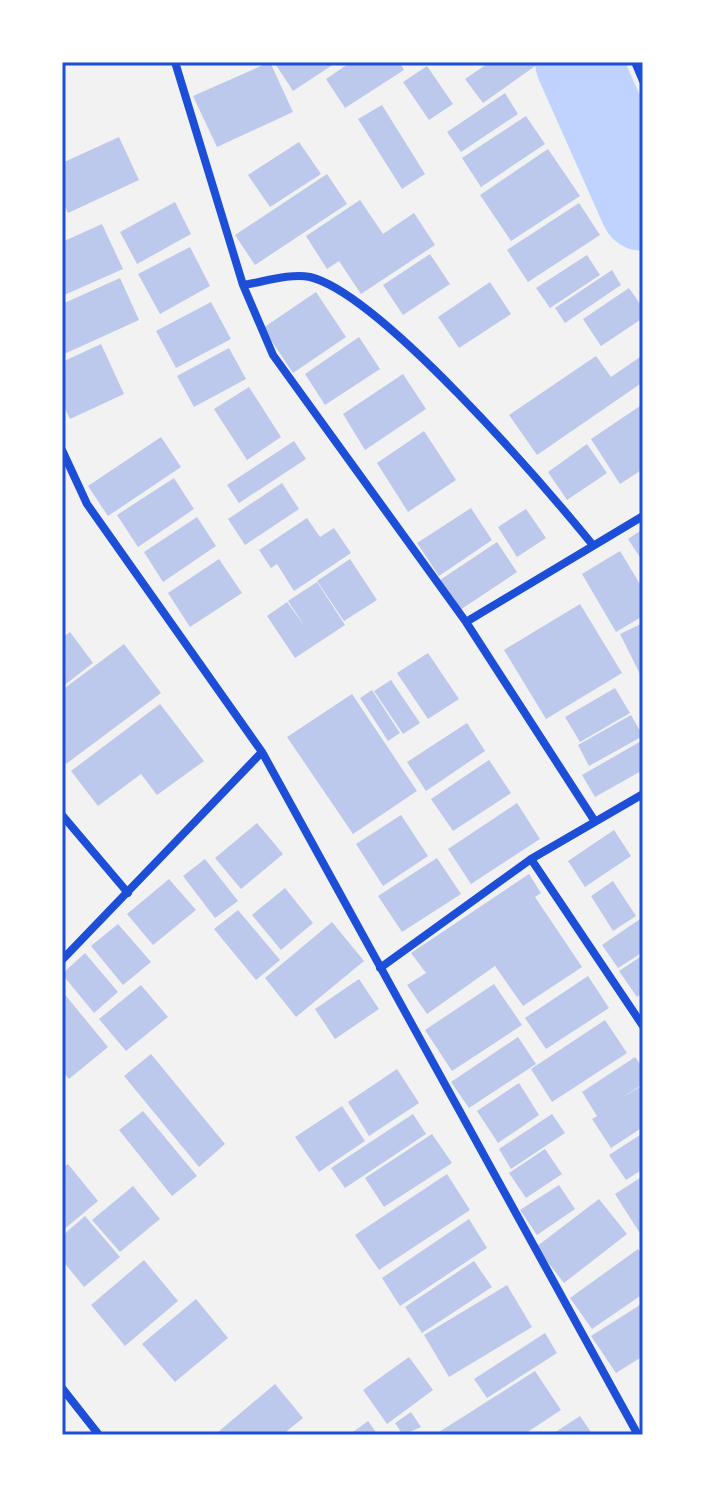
<svg xmlns="http://www.w3.org/2000/svg" width="705" height="1497" font-family="Raleway,sans-serif">
	<style>
		.lines { fill: none; stroke-linecap: round; stroke-linejoin: round }
		.river { stroke: #bfd3fe; stroke-width: 86 }
		.building { fill: #bdc9ec }
		.minor { stroke: #1d4ed8; stroke-width: 8 }
		.neatline { fill: none; stroke: #1d4ed8; stroke-width: 3 }
	</style>
	<rect width="100%" height="100%" fill="#f2f2f2"/>
	<g class="lines">
		<path class="river" d="M 578,62 L 643,208"/>
	</g>
	<path class="building" d="M 270,62 L 293,112 L 217,147 L 193,96 Z
		M 274,62 L 337,62 L 293,91 Z
		M 351,62 L 399,62 L 404,70 L 345,108 L 326,79 Z
		M 490,62 L 541,62 L 483,103 L 465,79 Z
		M 427,66 L 453,104 L 429,120 L 403,82 Z
		M 505,93 L 518,114 L 461,152 L 447,132 Z
		M 382,105 L 425,174 L 402,189 L 358,119 Z
		M 526,116 L 545,144 L 481,187 L 462,158 Z
		M 119,137 L 139,180 L 68,213 L 62,201 L 62,163 Z
		M 299,142 L 321,174 L 270,207 L 248,175 Z
		M 548,149 L 580,196 L 511,241 L 480,195 Z
		M 327,174 L 347,204 L 255,265 L 235,235 Z
		M 360,200 L 383,234 L 414,213 L 435,245 L 361,294 L 339,261 L 327,269 L 306,236 Z
		M 175,202 L 191,234 L 137,264 L 120,232 Z
		M 579,203 L 600,235 L 528,282 L 507,250 Z
		M 102,224 L 123,269 L 62,296 L 62,242 Z
		M 190,247 L 210,286 L 160,314 L 138,274 Z
		M 430,254 L 450,284 L 403,315 L 383,285 Z
		M 587,255 L 600,275 L 550,308 L 536,288 Z
		M 612,270 L 621,285 L 565,323 L 555,308 Z
		M 120,278 L 139,320 L 62,355 L 62,304 Z
		M 490,282 L 511,314 L 459,348 L 438,317 Z
		M 629,288 L 643,308 L 643,318 L 601,346 L 583,319 Z
		M 316,292 L 346,337 L 293,373 L 263,328 Z
		M 211,302 L 231,339 L 176,368 L 156,331 Z
		M 359,337 L 380,369 L 325,405 L 305,374 Z
		M 101,344 L 124,394 L 70,419 L 62,403 L 62,362 Z
		M 229,348 L 246,379 L 194,407 L 177,376 Z
		M 596,356 L 611,377 L 640,357 L 643,382 L 537,455 L 509,415 Z
		M 403,374 L 426,409 L 365,450 L 343,414 Z
		M 249,387 L 281,437 L 247,460 L 214,409 Z
		M 643,404 L 643,469 L 620,484 L 591,439 Z
		M 424,431 L 456,480 L 408,512 L 377,463 Z
		M 161,437 L 181,467 L 108,516 L 88,486 Z
		M 294,441 L 306,459 L 239,503 L 227,485 Z
		M 587,444 L 607,473 L 567,500 L 548,472 Z
		M 174,478 L 194,509 L 138,547 L 117,515 Z
		M 282,483 L 299,509 L 245,545 L 228,519 Z
		M 471,508 L 492,540 L 439,576 L 417,543 Z
		M 526,509 L 546,538 L 517,557 L 498,527 Z
		M 197,517 L 216,546 L 163,582 L 144,552 Z
		M 307,518 L 320,537 L 334,528 L 351,553 L 294,591 L 277,564 L 271,568 L 259,550 Z
		M 643,529 L 643,562 L 628,539 Z
		M 497,542 L 517,572 L 460,610 L 440,580 Z
		M 620,551 L 643,589 L 643,616 L 616,632 L 582,574 Z
		M 219,559 L 242,593 L 190,627 L 168,593 Z
		M 350,559 L 377,600 L 344,621 L 317,581 Z
		M 317,582 L 345,625 L 295,658 L 267,616 L 287,602 L 306,628 L 288,601 Z
		M 580,604 L 622,673 L 546,719 L 504,650 Z
		M 643,623 L 643,673 L 640,674 L 620,634 Z
		M 70,632 L 93,663 L 62,687 L 62,638 Z
		M 124,644 L 161,693 L 66,764 L 62,759 L 62,690 Z
		M 428,653 L 459,699 L 428,719 L 397,673 Z
		M 391,680 L 420,723 L 403,734 L 374,691 Z
		M 615,688 L 630,713 L 580,742 L 565,717 Z
		M 372,690 L 400,733 L 388,741 L 360,698 Z
		M 352,694 L 417,791 L 353,834 L 287,737 Z
		M 160,704 L 204,761 L 157,795 L 141,774 L 98,806 L 71,771 Z
		M 631,715 L 643,736 L 589,766 L 578,745 Z
		M 467,723 L 485,751 L 426,791 L 407,762 Z
		M 643,740 L 643,770 L 595,797 L 582,775 Z
		M 489,760 L 511,793 L 453,831 L 431,799 Z
		M 517,803 L 540,839 L 471,884 L 448,849 Z
		M 401,815 L 428,856 L 383,886 L 356,844 Z
		M 257,823 L 283,854 L 241,889 L 215,858 Z
		M 614,830 L 631,856 L 585,887 L 568,861 Z
		M 437,858 L 461,894 L 402,932 L 378,896 Z
		M 205,859 L 238,901 L 215,918 L 183,876 Z
		M 529,874 L 541,893 L 535,897 L 582,967 L 523,1006 L 495,966 L 427,1014 L 407,985 L 426,973 L 411,953 Z
		M 169,879 L 196,910 L 153,945 L 127,914 Z
		M 613,881 L 636,916 L 613,931 L 591,896 Z
		M 285,888 L 313,923 L 281,950 L 252,915 Z
		M 238,910 L 280,960 L 256,980 L 214,929 Z
		M 643,917 L 643,952 L 618,968 L 602,945 Z
		M 332,922 L 364,961 L 296,1017 L 265,978 Z
		M 118,924 L 151,962 L 123,985 L 91,946 Z
		M 85,953 L 118,992 L 94,1013 L 62,974 Z
		M 643,955 L 643,993 L 637,997 L 619,971 Z
		M 588,976 L 609,1008 L 546,1049 L 525,1018 Z
		M 359,979 L 379,1009 L 335,1039 L 315,1009 Z
		M 494,984 L 522,1025 L 452,1071 L 425,1030 Z
		M 141,985 L 168,1017 L 126,1051 L 99,1019 Z
		M 62,991 L 108,1047 L 69,1079 L 62,1071 Z
		M 605,1020 L 627,1053 L 552,1102 L 531,1069 Z
		M 518,1037 L 536,1064 L 469,1108 L 451,1082 Z
		M 151,1054 L 225,1144 L 199,1167 L 124,1076 Z
		M 635,1057 L 643,1068 L 643,1084 L 620,1099 L 643,1085 L 643,1127 L 611,1148 L 592,1119 L 597,1116 L 582,1092 Z
		M 397,1069 L 419,1103 L 369,1136 L 348,1102 Z
		M 519,1083 L 539,1115 L 498,1143 L 477,1111 Z
		M 342,1106 L 365,1141 L 319,1172 L 295,1137 Z
		M 143,1111 L 197,1176 L 172,1196 L 119,1130 Z
		M 413,1114 L 426,1134 L 345,1188 L 331,1168 Z
		M 552,1114 L 565,1133 L 511,1169 L 499,1149 Z
		M 643,1133 L 643,1169 L 626,1180 L 609,1155 Z
		M 432,1134 L 452,1163 L 384,1207 L 365,1178 Z
		M 545,1149 L 562,1174 L 526,1198 L 509,1173 Z
		M 68,1164 L 98,1201 L 62,1231 L 62,1168 Z
		M 447,1174 L 470,1210 L 379,1270 L 355,1235 Z
		M 643,1176 L 643,1233 L 641,1235 L 615,1194 Z
		M 559,1185 L 575,1209 L 537,1235 L 520,1210 Z
		M 133,1186 L 160,1219 L 120,1252 L 92,1220 Z
		M 599,1199 L 627,1234 L 564,1283 L 536,1247 Z
		M 85,1216 L 120,1257 L 84,1287 L 62,1260 L 62,1236 Z
		M 469,1219 L 487,1248 L 400,1306 L 382,1278 Z
		M 638,1249 L 643,1256 L 643,1294 L 592,1329 L 570,1298 Z
		M 144,1260 L 178,1301 L 125,1346 L 91,1305 Z
		M 474,1261 L 492,1287 L 422,1333 L 405,1307 Z
		M 507,1285 L 532,1327 L 449,1377 L 424,1335 Z
		M 196,1299 L 228,1338 L 175,1382 L 142,1344 Z
		M 643,1303 L 643,1356 L 616,1373 L 591,1336 Z
		M 545,1333 L 557,1353 L 487,1398 L 474,1379 Z
		M 409,1357 L 433,1390 L 387,1424 L 363,1390 Z
		M 535,1371 L 561,1410 L 523,1435 L 441,1435 L 439,1432 Z
		M 275,1384 L 303,1418 L 282,1435 L 221,1435 L 218,1432 Z
		M 411,1412 L 421,1427 L 403,1435 L 395,1423 Z
		M 580,1416 L 593,1435 L 551,1435 Z
		M 368,1421 L 378,1435 L 349,1435 Z"/>
	<g class="lines">
		<path class="minor" d="M 175,62 L 243,285 L 273,355 L 466,622 L 594,820
			M 635,62 L 643,81
			M 243,285 C 263,282 290,273 310,277 C 380,294 542,483 592,544
			M 62,450 L 87,504 L 262,752 L 638,1435
			M 466,622 L 643,516
			M 62,815 L 128,893
			M 531,859 L 643,1026
			M 62,960 L 262,752
			M 380,968 L 531,859 L 643,794
			M 62,1388 L 99,1435"/>
	</g>
	<rect width="705" height="1497" fill="none" stroke="#ffffff" stroke-width="128"/>
	<rect x="64" y="64" width="577" height="1369" class="neatline"/>
</svg>
